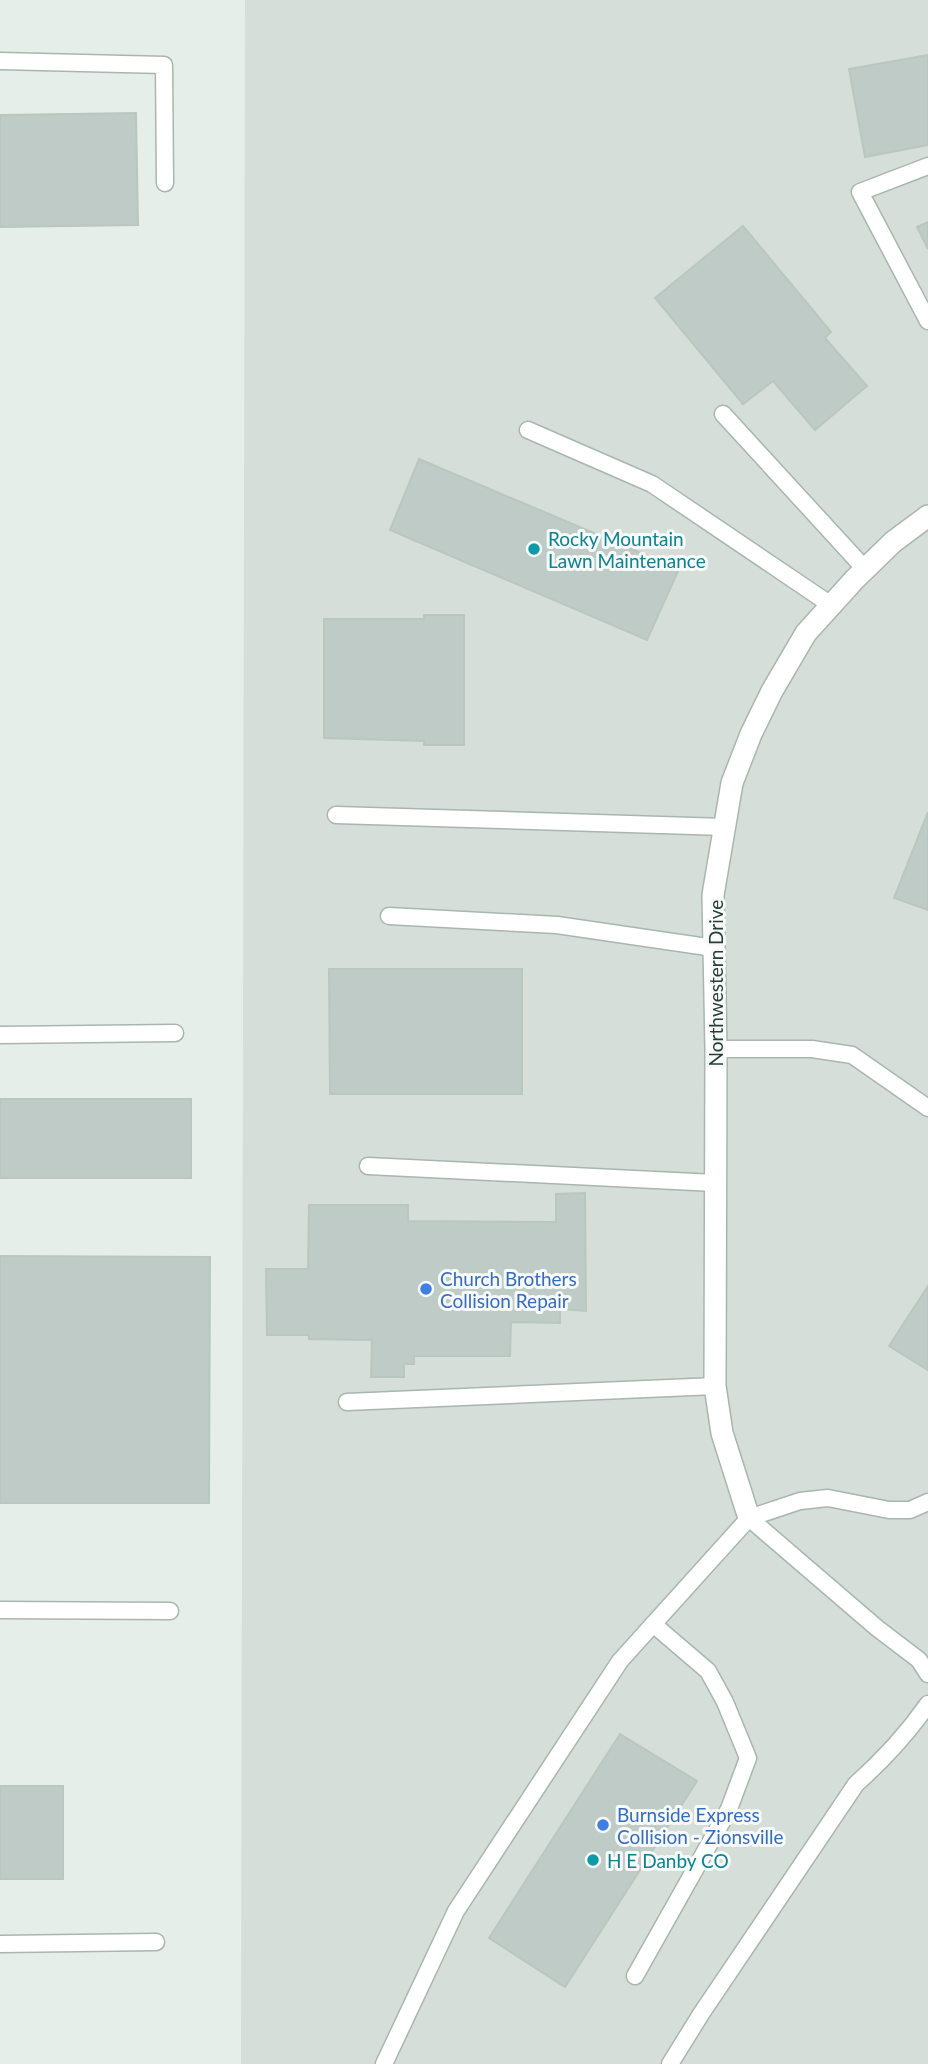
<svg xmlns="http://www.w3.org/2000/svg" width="928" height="2064" font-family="Lato,sans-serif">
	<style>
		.built { fill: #d5ded9 }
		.building { fill: #bfcbc6; stroke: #b9c7c0; stroke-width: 2 }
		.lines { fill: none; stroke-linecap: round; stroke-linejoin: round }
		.lane-casing { stroke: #a9b6b0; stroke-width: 19 }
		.street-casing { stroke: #a9b6b0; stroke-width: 24 }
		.lane { stroke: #fff; stroke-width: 16 }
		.street { stroke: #fff; stroke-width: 21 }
		.culture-dot { fill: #0f9aa8; stroke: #f7faf8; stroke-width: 2.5 }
		.shop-dot { fill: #3f7fe0; stroke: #f7faf8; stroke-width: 2.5 }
		.labels { text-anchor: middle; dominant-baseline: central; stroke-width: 6; stroke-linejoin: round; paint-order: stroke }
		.culture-label { font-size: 19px; fill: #0d838f; stroke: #f7faf8; text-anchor: start }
		.street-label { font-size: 19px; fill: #273e36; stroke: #f7faf8 }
		.shop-label { font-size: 19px; fill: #366cbe; stroke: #f7faf8; text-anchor: start }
	</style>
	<rect width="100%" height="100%" fill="#e6eeea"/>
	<path class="built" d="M 245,0 L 928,0 L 928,2064 L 241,2064 Z"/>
	<path class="building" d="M 928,55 L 928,145 L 865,157 L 849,69 Z
		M 136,113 L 138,225 L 0,227 L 0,115 Z
		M 928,222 L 928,249 L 917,227 Z
		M 743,226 L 831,332 L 825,338 L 867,386 L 815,430 L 773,381 L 743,404 L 655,298 Z
		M 419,459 L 679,569 L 647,640 L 390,530 Z
		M 424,615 L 464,615 L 464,745 L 424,745 L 424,741 L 324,738 L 324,619 L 424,619 Z
		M 928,812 L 928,910 L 894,898 Z
		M 329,969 L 522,969 L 522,1094 L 330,1094 Z
		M 0,1099 L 191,1099 L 191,1178 L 0,1178 Z
		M 585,1193 L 586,1311 L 560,1309 L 560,1323 L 511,1322 L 510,1356 L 414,1356 L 414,1364 L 404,1364 L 404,1377 L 371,1377 L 372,1340 L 309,1339 L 309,1335 L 267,1335 L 266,1269 L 308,1269 L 309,1205 L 408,1205 L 408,1221 L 556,1222 L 556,1194 Z
		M 0,1256 L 210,1257 L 209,1503 L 0,1503 Z
		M 928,1286 L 928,1370 L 889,1346 Z
		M 620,1734 L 697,1781 L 565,1987 L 489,1938 Z
		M 0,1786 L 63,1786 L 63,1879 L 0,1879 Z"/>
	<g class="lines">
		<g class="lane-casing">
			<path id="lane" d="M 0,61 L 164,65 L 165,183
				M 928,166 L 860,192 L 928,321
				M 723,414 L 865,569
				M 528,430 L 652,484 L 831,605
				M 336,815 L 725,827
				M 389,916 L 557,925 L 714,948
				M 0,1035 L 175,1033
				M 716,1049 L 812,1049 L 852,1055 L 928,1108
				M 368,1166 L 715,1183
				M 347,1402 L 715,1386
				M 749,1518 L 877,1628 L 919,1660 L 928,1674
				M 0,1610 L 170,1611
				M 0,1944 L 156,1942
				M 635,1976 L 729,1809 L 748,1758 L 725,1702 L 708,1671 L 653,1624
				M 384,2064 L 456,1911 L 620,1661 L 749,1518 L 800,1501 L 828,1498 L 889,1510 L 910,1510 L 928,1502
				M 670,2064 L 701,2014 L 856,1784 C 883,1760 907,1734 928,1704"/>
		</g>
		<g class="street-casing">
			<path id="street" d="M 749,1518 L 722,1433 L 715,1386 L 716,1049 L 713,895 L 732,783 L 751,734 L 772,691 L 806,633 L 855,579 L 893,542 L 928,516"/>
		</g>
		<use href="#lane" class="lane"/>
		<use href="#street" class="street"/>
	</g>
	<g class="culture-dot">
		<circle cx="534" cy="549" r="7"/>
		<circle cx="593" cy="1860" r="7"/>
	</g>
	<g class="shop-dot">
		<circle cx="426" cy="1289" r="7"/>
		<circle cx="603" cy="1825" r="7"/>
	</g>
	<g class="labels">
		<g class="culture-label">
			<text x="548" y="538">Rocky Mountain<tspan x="548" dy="22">Lawn Maintenance</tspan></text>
			<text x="607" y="1860">H E Danby CO</text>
		</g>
		<g class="street-label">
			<text transform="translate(715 983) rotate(-90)">Northwestern Drive</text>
		</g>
		<g class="shop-label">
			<text x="440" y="1278">Church Brothers<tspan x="440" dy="22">Collision Repair</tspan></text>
			<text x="617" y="1814">Burnside Express<tspan x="617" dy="22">Collision - Zionsville</tspan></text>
		</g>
	</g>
</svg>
